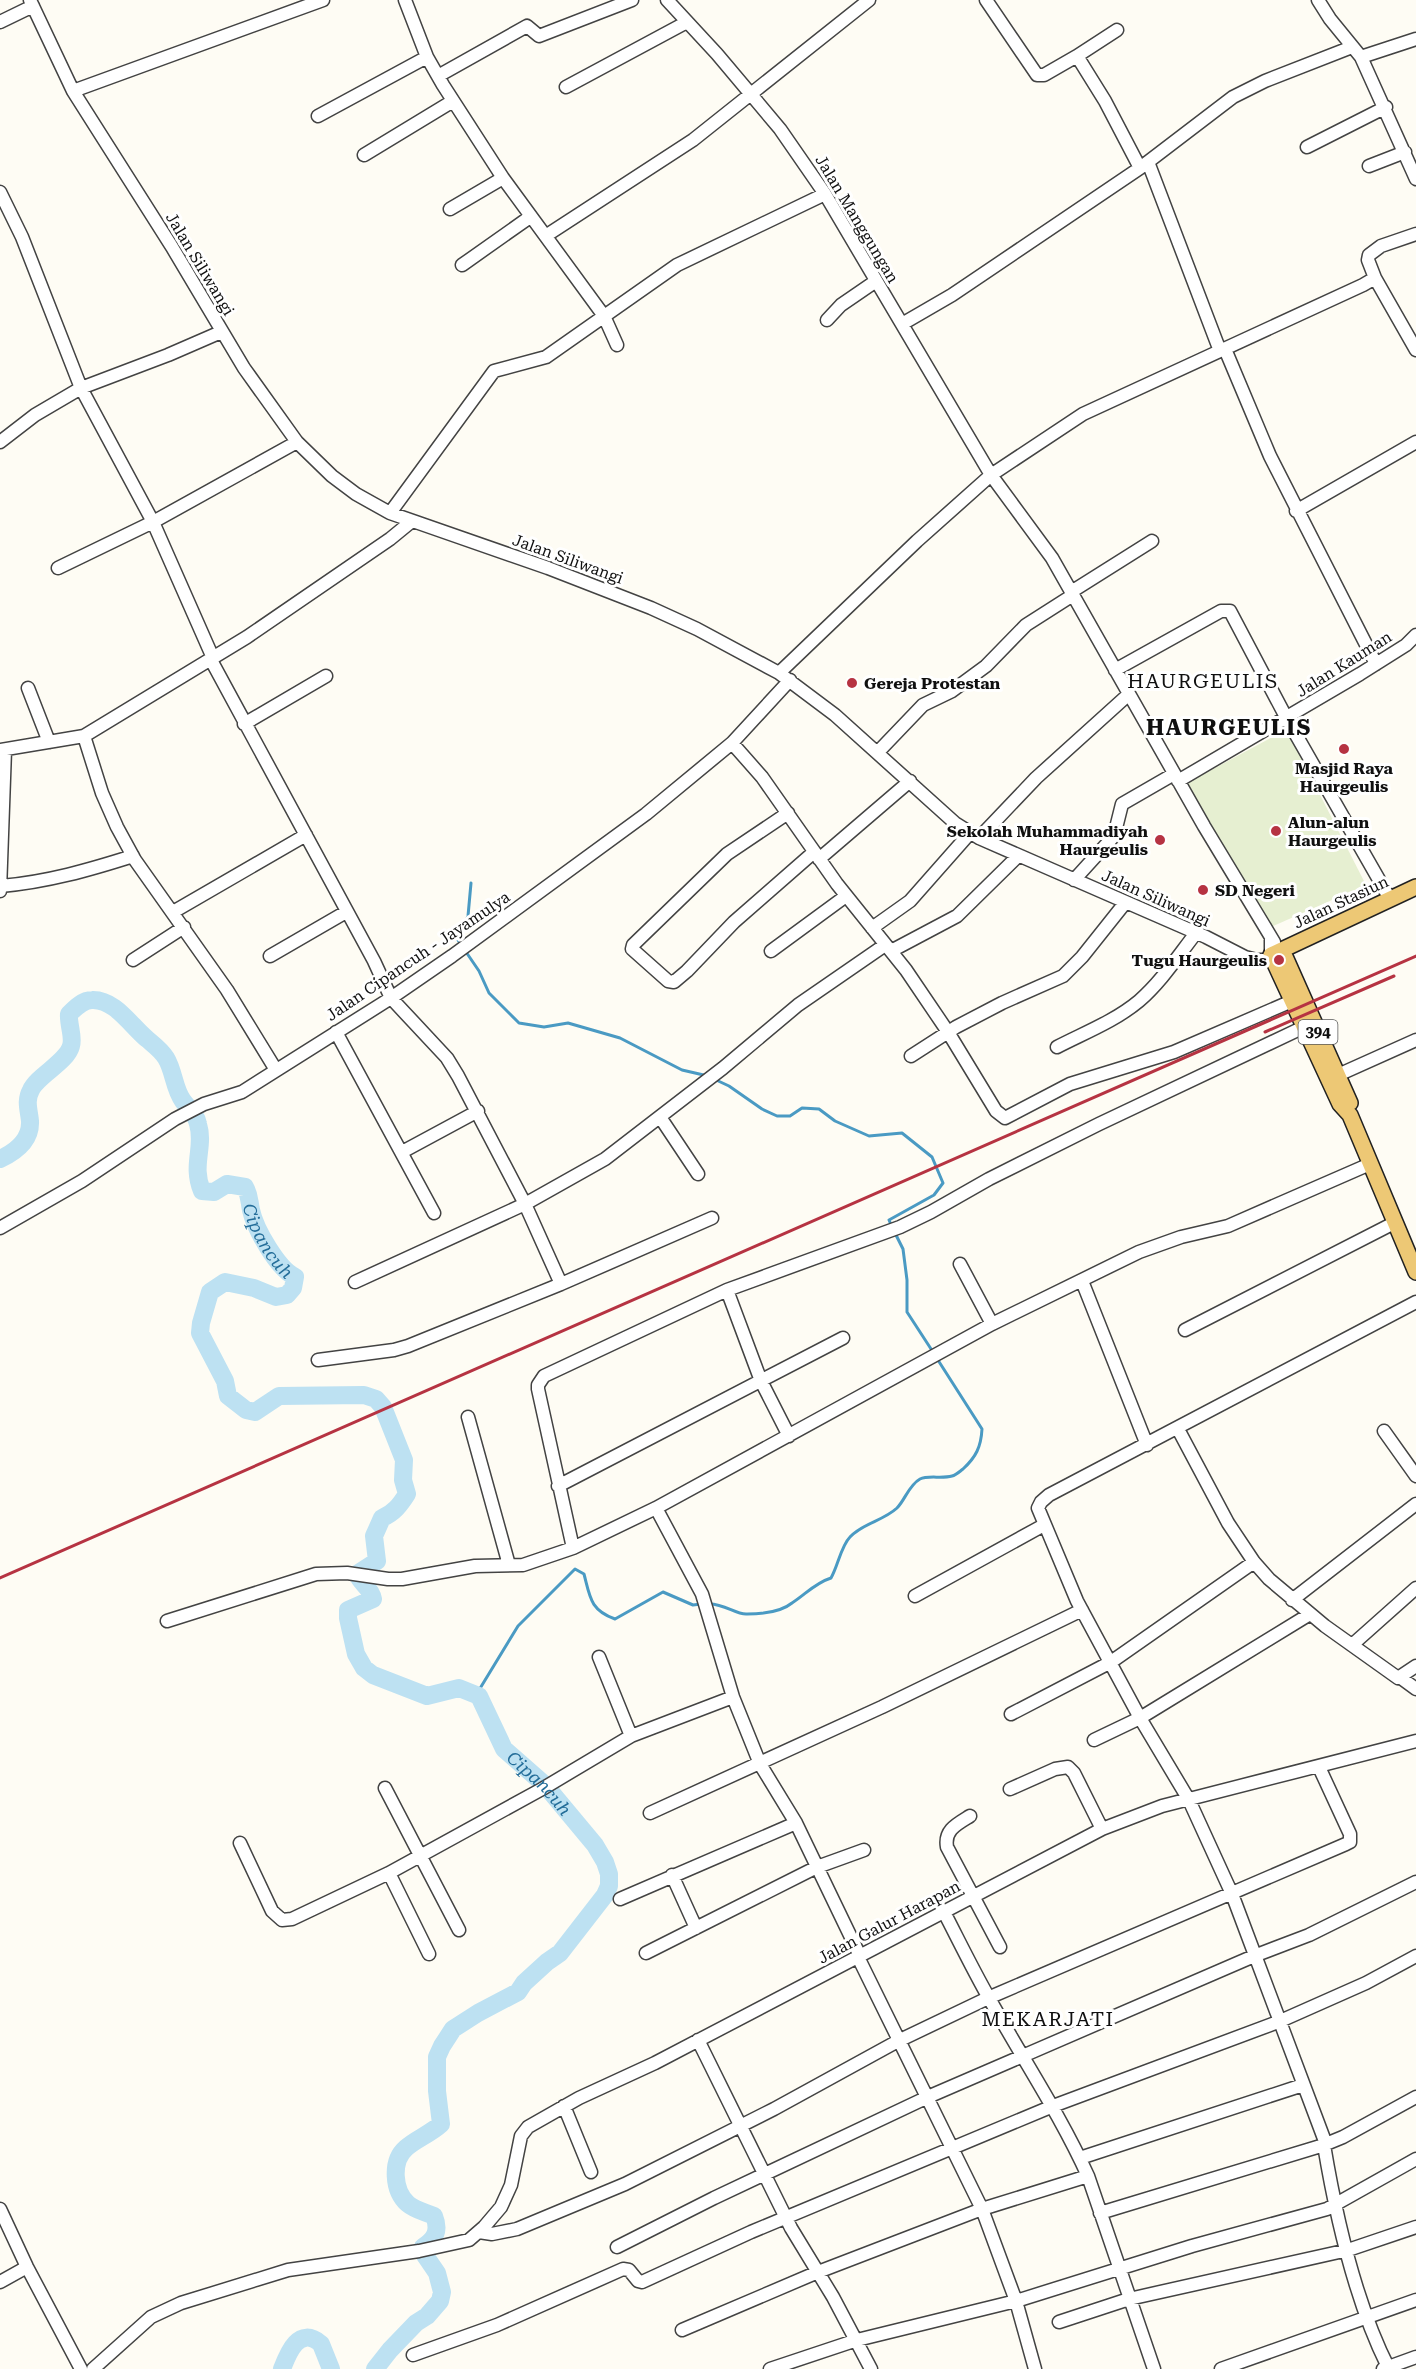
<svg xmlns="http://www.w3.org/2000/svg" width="1416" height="2369" font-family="'Roboto Serif',serif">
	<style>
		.pitch { fill: #e6efd1 }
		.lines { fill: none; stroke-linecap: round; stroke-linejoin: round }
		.stream { stroke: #4a9ac3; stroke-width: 3 }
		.river { stroke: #bde1f2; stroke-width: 18 }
		.minor-casing { stroke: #434343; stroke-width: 15 }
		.major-casing { stroke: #212121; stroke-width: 18 }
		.minor { stroke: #fff; stroke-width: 12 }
		.major { stroke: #edc875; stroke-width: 15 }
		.rail { stroke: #b63342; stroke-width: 3 }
		.poi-dot { fill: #b63342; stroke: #fff; stroke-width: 2 }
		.labels { text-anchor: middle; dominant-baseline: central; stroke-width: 6; stroke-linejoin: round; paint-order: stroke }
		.shield { fill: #fff; stroke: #585858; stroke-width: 1.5 }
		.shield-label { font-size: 15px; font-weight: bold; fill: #101010 }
		.street-label { font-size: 16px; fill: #101010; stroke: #fff }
		.poi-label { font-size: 16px; font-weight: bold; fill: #101010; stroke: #fff; text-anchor: start }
		.water-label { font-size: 18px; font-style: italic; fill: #236d99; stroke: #fff }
		.quarter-label { font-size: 20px; letter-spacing: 1.5px; fill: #101010; stroke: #fff }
		.district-label { font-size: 22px; font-weight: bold; letter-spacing: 1.5px; fill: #101010; stroke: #fff }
	</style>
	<rect width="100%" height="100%" fill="#fefcf4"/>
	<path class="pitch" d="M 1280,733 L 1290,736 L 1366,885 L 1271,927 L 1187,783 Z"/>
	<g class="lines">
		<path class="stream" d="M 461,944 L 458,940 L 468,916 L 471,883
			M 464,949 L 479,971 L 489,993 L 519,1023 L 544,1027 L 568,1023 L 620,1038 L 682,1070 L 708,1076
			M 714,1079 L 729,1086 L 762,1109 L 777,1116 L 790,1116 L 802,1108 L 819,1109 L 835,1121 L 869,1136 L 902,1133 L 932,1157 L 943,1183 L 934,1195 L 889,1220 L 892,1227
			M 895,1233 L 903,1249 L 907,1280 L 907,1312 L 933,1352
			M 708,1604 C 724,1603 736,1615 747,1614 C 761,1614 781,1612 792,1603 C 806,1594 815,1583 831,1578 C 838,1566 841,1546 850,1537 C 863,1523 883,1521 897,1508 C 905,1500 909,1485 920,1479 C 928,1475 942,1479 952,1476 C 956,1475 959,1472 963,1469 C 976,1457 981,1447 982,1429 L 936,1357
			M 476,1695 L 518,1626 L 575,1569 L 584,1574 C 590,1597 590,1610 615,1619 L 663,1592 L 693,1605 L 701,1604"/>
		<g class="river">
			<path id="s1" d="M 0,1159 C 15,1152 31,1140 30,1121 C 29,1110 25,1101 31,1090 C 37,1076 67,1062 71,1046 C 74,1037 68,1024 69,1014 C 75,1008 83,1000 92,1000 C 115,999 131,1026 147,1039 C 154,1045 161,1050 166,1058 C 174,1071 174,1089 183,1101 C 189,1109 196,1114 198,1124 C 205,1147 191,1165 202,1191 L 214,1192 L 227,1184 L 245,1187 C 250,1196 249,1201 251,1210 C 255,1229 278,1269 295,1277 L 293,1288 L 287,1295 L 276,1297 L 254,1288 L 225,1282 L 210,1292 L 201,1323 L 200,1333 L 225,1381 L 228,1396 L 246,1410 L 255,1412 L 279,1396 L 364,1395 L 376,1399 L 383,1407 L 404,1460 L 403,1480 L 407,1494 C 400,1505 394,1513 382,1518 L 374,1536 L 377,1561 L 357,1574 C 361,1584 371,1588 373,1599 L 348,1610 L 348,1618 L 356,1654 L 364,1668 L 373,1675 L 427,1696 L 459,1688 L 479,1696 L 504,1749 L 545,1785 L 595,1845 L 605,1862 L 609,1874 L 609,1886 L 605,1895 L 560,1953 L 547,1962 L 524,1983 L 518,1992 L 478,2013 L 453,2029 L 442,2046 L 437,2057 L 437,2091 L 441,2124 C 430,2134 416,2139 406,2148 C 391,2161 393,2191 408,2204 C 415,2210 425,2212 434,2216 C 440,2231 435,2239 423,2247 L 422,2251 L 437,2273 L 442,2292 L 440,2301 L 427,2316 L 416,2323 L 390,2350 L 375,2369"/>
			<path d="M 282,2369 C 288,2353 299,2325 321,2344 L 331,2369"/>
		</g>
		<g class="minor-casing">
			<path id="minor" d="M 30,0 L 73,91 L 172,247 L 244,368 L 297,442 L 332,476 L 356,494 L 390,513 L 548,568 L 651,608 L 697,629 L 779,673 L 835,715 L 955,823 L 979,838 L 1206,937 L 1245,957 L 1257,960 L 1266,960 L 1271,955 L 1271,938
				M 405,0 L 427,57 L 443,85 L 503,178 L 604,316 L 617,345
				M 667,0 L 717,54 L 780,129 L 825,194 L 991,475 L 1052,558 L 1204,826 L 1274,942
				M 986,0 L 1037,75 L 1044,75 L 1077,56 L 1105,101 L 1140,168
				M 1318,0 L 1330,19 L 1361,57 L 1416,179
				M 0,22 L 33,6
				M 1077,56 L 1117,30
				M 1361,57 L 1416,39
				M 438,76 L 527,26 L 539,36 L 632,0
				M 566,87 L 687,22
				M 73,91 L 323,0
				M 318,116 L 427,57
				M 1307,147 L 1386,107
				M 364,155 L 453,101
				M 1148,162 L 1220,351
				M 1369,166 L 1405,152
				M 0,192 L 22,237 L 81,388 L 153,522 L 213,658
				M 450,209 L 503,178
				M 547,235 L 693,140 L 869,0
				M 462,265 L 530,217
				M 1375,278 L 1416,350
				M 827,320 L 841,305 L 876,281
				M 902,324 L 952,295 L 1140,168 L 1233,97 L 1265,81 L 1352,47
				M 1225,349 L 1270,456 L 1376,664
				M 0,442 L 35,415 L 81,388 L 168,355 L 221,332
				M 1296,511 L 1416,442
				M 390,513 L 494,371 L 546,357 L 677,265 L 825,194
				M 58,568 L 153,522 L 297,442
				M 1071,592 L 1152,541
				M 211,660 L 374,961 L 391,998 L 447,1058 L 458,1076 L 525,1204 L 561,1284
				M 1115,670 L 1221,611 L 1230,611 L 1287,719 L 1390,899
				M 779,673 L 917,541 L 991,475 L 1083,414 L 1363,285 L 1375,278 L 1368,260 L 1369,255 L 1381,246 L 1416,234
				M 28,688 L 49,742
				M 244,724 L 326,676
				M 84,736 L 102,793 L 117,827 L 135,860 L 227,990 L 276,1070
				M 732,743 L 762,777 L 837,884 L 906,970 L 948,1032 L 996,1111 L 1005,1118 L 1070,1084 L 1174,1052 L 1292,1001
				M 0,750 L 84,736 L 247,637 L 390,539 L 412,521
				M 878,752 L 923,705 L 952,691 L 986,666 L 1026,625 L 1073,595
				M 1178,781 L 1360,674 L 1406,645 L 1416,635
				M 788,813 L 727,854 L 633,945 L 632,949 L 668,981 L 674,982 L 687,971 L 734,922 L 814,852
				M 979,838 L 1036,778 L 1129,694
				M 819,859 L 910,781
				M 1074,880 L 1114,836 L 1122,804 L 1174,774
				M 1,886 C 47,882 89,870 133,856
				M 0,891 L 5,750
				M 173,912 L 306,835
				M 872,928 L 910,901 L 970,833
				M 771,951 L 846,896
				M 891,951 L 957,916 L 1017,857
				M 270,956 L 346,912
				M 133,960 L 184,927
				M 1304,1027 L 1099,1124 L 989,1179 L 931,1212 L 900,1227 L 727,1290 L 544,1376 L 538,1385 L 538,1389 L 573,1548 L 656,1508 L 992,1324 L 1139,1252 L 1181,1237 L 1228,1226 L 1370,1164
				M 336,1032 L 434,1213
				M 1057,1047 C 1084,1033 1115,1021 1139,1001 C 1161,982 1178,956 1196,933
				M 911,1056 L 956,1027 L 1002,1003 L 1063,976 L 1082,957 L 1125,903
				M 1329,1079 L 1416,1040
				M 660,1117 L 698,1174
				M 402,1152 L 478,1111
				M 0,1228 L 82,1181 L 175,1119 L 204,1104 L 242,1092 L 391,998 L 452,956 L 646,814 L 732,743 L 790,680
				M 960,1264 L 992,1324
				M 1082,1281 L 1147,1445
				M 355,1282 L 525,1204 L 605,1159 L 723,1068 L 798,1005 L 885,945
				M 727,1290 L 761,1381 L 789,1436
				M 1185,1330 L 1394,1223
				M 318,1360 L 394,1350 L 408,1346 L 561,1284 L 712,1218
				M 468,1417 L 509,1565
				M 1178,1429 L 1228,1523 L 1254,1562 L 1269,1579 L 1325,1626 L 1398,1678 L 1416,1666
				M 1384,1431 L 1416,1476
				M 558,1486 L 843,1338
				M 656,1508 L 702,1594 L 733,1697 L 760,1764 L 796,1823 L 860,1956
				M 915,1596 L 1044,1525
				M 1292,1600 L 1416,1504
				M 167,1621 L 316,1574 L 347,1573 L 388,1579 L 402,1579 L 475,1566 L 523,1565 L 573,1548
				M 1352,1645 L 1416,1588
				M 599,1657 L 631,1736
				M 1401,1678 L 1416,1689
				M 1011,1714 L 1111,1662 L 1254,1562
				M 1094,1740 L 1140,1718 L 1310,1614
				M 385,1788 L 459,1930
				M 1010,1789 L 1055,1769 L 1068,1767 L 1074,1773 L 1102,1829
				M 650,1813 L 882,1707 L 1082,1610
				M 970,1816 C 957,1824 944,1830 947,1847 L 1000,1947
				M 240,1843 L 272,1911 L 282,1920 L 292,1919 L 389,1873 L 542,1789 L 631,1736 L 733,1697
				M 389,1873 L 429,1954
				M 672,1875 L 696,1928
				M 620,1899 L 796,1823
				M 944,1912 C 959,1941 973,1970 989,1998 C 1022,2058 1060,2114 1088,2176 L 1154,2369
				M 646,1953 L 817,1867 L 864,1850
				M 858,1957 L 982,2209 L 1016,2301 L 1035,2369
				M 698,2040 L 791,2228 L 833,2297 L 871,2369
				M 564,2106 L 591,2172
				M 1326,2144 L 1343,2137 L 1416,2097
				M 1080,2158 L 1303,2085
				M 0,2209 L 27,2267 L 81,2369
				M 1100,2213 L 1324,2145
				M 479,2232 L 492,2234 L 517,2229 L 625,2184 L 774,2109 L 898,2041 L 988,1998 L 1346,1844 L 1350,1842 L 1350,1834 L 1319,1767
				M 617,2247 L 714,2198 L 930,2096 L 1254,1956 L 1309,1935 L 1416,1882
				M 0,2282 L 27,2267
				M 1059,2322 L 1129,2299 L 1348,2250 L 1416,2227
				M 682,2330 L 818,2272 L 982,2209 L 1088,2176
				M 413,2355 L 497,2325 L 623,2269 L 629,2270 L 638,2281 L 642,2282 L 751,2232 L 1053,2106 L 1278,2022 L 1366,1983 L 1416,1956
				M 93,2369 L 151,2317 L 181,2303 L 288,2270 L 419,2251 L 469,2240 L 484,2227 L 501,2207 L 511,2185 L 521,2136 L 528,2127 L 579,2098 L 655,2063 L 1102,1829 L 1162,1806 L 1416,1741
				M 770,2369 L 857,2340 L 1016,2301 L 1192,2246 L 1327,2209 L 1416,2159
				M 1221,2369 L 1416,2300
				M 1383,2369 L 1416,2357
				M 1389,2369 C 1356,2304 1336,2217 1324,2145 L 1326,2144 L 1232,1894 L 1189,1800 L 1140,1718 L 1077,1601 L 1038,1508 L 1041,1502 L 1049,1495 L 1416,1302"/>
		</g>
		<g class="major-casing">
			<path id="major" d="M 1416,887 L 1271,955 L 1340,1104 L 1350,1115 L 1416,1272
				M 1282,950 L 1350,1103"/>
		</g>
		<use href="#minor" class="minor"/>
		<use href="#major" class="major"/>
		<path class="rail" d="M 1265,1032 L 1394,976
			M 0,1578 L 1416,956"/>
	</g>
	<g class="poi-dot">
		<circle cx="852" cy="683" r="6"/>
		<circle cx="1344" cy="749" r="6"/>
		<circle cx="1276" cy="831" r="6"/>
		<circle cx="1160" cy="840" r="6"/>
		<circle cx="1203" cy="890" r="6"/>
		<circle cx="1279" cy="960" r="6"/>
	</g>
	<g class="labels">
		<rect class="shield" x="1298.5" y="1020" width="39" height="24" rx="4.5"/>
		<g class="shield-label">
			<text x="1318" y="1032">394</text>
		</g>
		<g class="street-label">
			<text transform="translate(857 219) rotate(59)">Jalan Manggungan</text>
			<text transform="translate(200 264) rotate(59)">Jalan Siliwangi</text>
			<text transform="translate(568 559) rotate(20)">Jalan Siliwangi</text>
			<text transform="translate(1344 664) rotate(-32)">Jalan Kauman</text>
			<text transform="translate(1156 898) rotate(24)">Jalan Siliwangi</text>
			<text transform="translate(1341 902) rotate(-25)">Jalan Stasiun</text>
			<text transform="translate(418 956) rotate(-34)">Jalan Cipancuh - Jayamulya</text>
			<text transform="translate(889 1922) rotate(-28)">Jalan Galur Harapan</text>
		</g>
		<g class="poi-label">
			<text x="864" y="683">Gereja Protestan</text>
			<text x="1344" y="768" text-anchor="middle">Masjid Raya<tspan x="1344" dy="18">Haurgeulis</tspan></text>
			<text x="1288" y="822">Alun-alun<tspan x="1288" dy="18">Haurgeulis</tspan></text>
			<text x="1148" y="831" text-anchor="end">Sekolah Muhammadiyah<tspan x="1148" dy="18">Haurgeulis</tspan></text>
			<text x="1215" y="890">SD Negeri</text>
			<text x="1267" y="960" text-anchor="end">Tugu Haurgeulis</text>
		</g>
		<g class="water-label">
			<text stroke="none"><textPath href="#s1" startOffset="546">Cipancuh</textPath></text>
			<text stroke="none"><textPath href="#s1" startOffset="1522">Cipancuh</textPath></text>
		</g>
		<g class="quarter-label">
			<text x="1203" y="681">HAURGEULIS</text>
			<text x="1048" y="2019">MEKARJATI</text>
		</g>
		<g class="district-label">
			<text x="1229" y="727">HAURGEULIS</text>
		</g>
	</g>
</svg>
